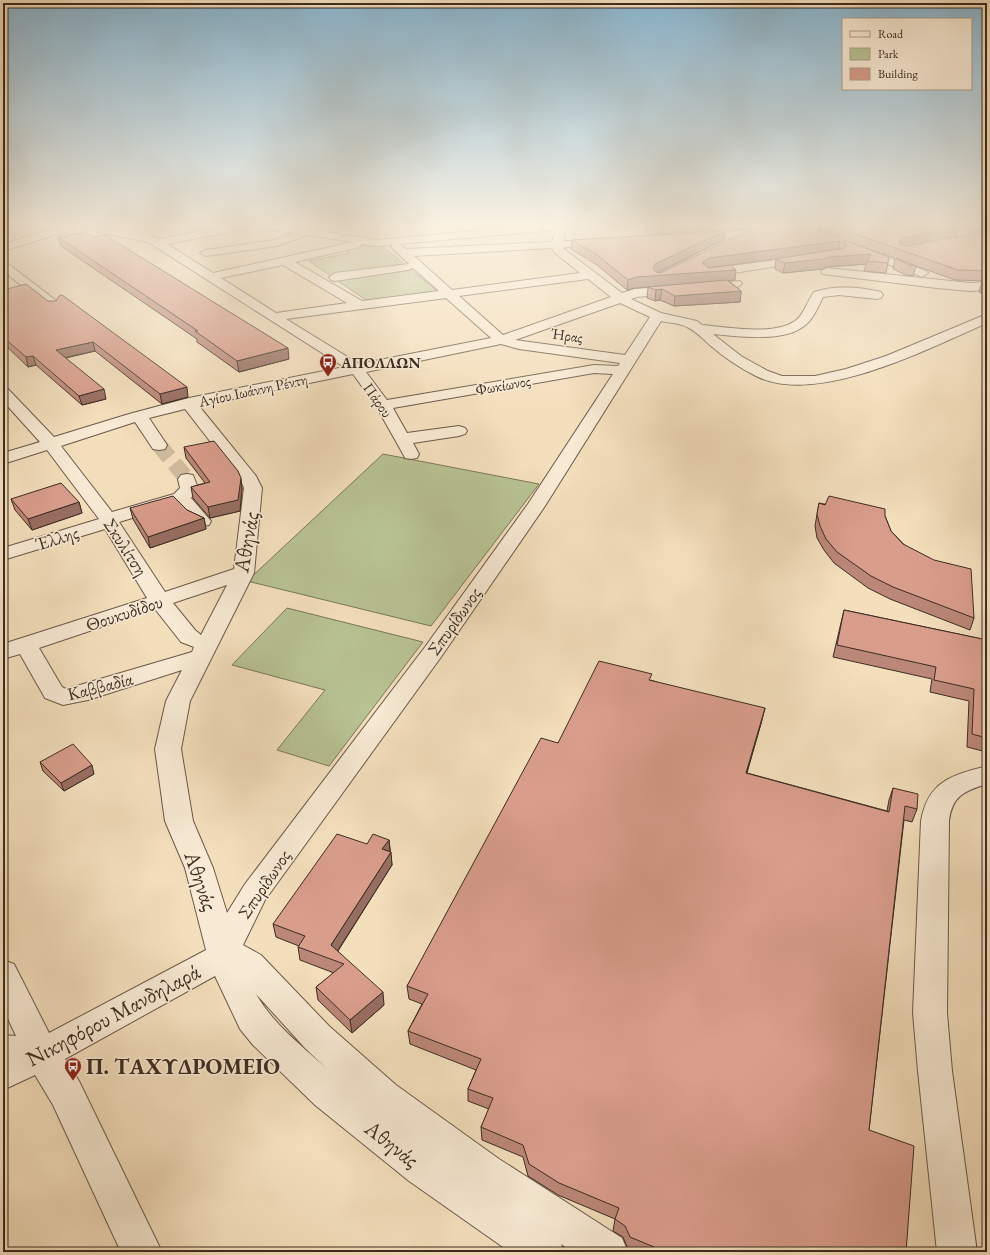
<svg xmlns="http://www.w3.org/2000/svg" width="990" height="1255" font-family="'EB Garamond',serif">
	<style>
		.green { fill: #b8c293; stroke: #7a775a }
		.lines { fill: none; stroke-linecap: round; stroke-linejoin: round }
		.minor-tunnel { stroke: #cfbb9e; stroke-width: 16; stroke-dasharray: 16 8; stroke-linecap: butt }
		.minor-casing { stroke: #6a5948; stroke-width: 2 }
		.minor { fill: #f8ead4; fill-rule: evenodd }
		.wall { fill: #bb8778; stroke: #3c2c21 }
		.shaded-wall { fill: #986e62; stroke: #3c2c21 }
		.building { fill: #d99d8c; stroke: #3c2c21 }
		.labels { text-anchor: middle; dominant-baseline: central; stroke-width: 3.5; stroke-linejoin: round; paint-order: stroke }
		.far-street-label { font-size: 15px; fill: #3c2c21; stroke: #f8ead4 }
		.far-poi-label { font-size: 15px; font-weight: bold; fill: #3c2c21; stroke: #f8ead4; text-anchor: start }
		.street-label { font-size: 18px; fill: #3c2c21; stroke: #f8ead4 }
		.near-street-label { font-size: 22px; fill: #3c2c21; stroke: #f8ead4 }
		.near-poi-label { font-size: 22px; font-weight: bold; fill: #3c2c21; stroke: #f8ead4; text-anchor: start }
	</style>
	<rect width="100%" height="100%" fill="#f4dfbd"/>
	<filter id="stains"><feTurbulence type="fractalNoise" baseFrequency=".005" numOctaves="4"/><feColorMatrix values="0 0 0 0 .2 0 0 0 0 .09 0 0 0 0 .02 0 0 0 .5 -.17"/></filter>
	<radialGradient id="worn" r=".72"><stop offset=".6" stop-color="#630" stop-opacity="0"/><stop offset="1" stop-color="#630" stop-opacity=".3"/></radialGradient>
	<path class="green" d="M 362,245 L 383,247 L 440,293 L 369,302 L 309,261 L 349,253 L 344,249 Z
		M 383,454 L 539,484 L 431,626 L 247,581 Z
		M 287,608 L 423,642 L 329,766 L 277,750 L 325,690 L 232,665 Z"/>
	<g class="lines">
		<path class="minor-tunnel" d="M 159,445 L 187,479"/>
		<g class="minor-casing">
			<path id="minor" d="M 63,226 C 86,226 140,228 159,239 L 229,226 L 250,226 L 245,229 L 167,244 L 213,273 L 353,242 L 308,235 L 277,246 L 206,256 L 200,253 L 206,250 L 275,240 L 294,233 L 268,229 L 263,226 L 288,226 L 377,240 L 529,226 L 567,226 L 563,241 L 570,241 L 575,244 L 574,246 L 563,248 L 564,249 L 622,293 L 635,289 L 740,281 L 742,284 L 736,288 L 637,297 L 631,299 L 661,313 L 697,321 L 702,325 C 727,327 773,336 795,321 C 804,315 807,301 814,292 C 835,285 860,287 881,292 L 883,295 L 881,298 L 877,299 L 839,295 L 823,297 C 818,307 813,320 804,326 C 783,343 738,336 713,334 L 741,356 L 768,371 L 782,376 L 815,376 L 846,369 L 886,356 L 987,314 L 987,323 C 929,348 817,407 756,376 C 740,368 725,358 711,346 C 704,340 696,331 687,327 C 680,323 669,323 661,321 L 545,506 L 441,657 L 265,900 L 243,945 L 261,955 L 329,1026 L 396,1085 L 499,1159 L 622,1238 L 628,1252 L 573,1252 L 561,1244 L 564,1252 L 510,1252 L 409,1181 L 315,1105 L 253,1045 L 240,1029 L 215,976 L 65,1059 L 79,1081 L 162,1252 L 121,1252 L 53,1105 L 35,1075 L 3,1090 L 3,1035 L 16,1036 L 3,1008 L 3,960 L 14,964 L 49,1033 L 206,950 L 185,868 L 165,821 L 155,749 L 166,701 L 182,670 L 88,700 L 63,705 L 45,698 L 20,654 L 3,659 L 3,644 L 147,598 L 105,529 L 3,560 L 3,548 L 99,519 L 47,450 L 3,464 L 3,453 L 40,442 L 3,401 L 3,387 L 8,389 L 54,437 L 129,414 L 189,398 L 344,367 L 148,242 L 78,228 L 3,251 L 3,244 ZM 556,230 L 552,242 L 406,249 L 399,244 ZM 361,244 L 377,246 L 393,245 L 391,247 L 393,249 L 409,264 L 335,273 L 329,277 L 331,280 L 335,281 L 408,270 L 413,268 L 439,291 L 362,301 L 295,262 L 360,247 ZM 552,248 L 555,253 L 580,273 L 452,290 L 414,256 ZM 283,265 L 347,303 L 276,313 L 221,278 ZM 588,279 L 611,297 L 503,335 L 459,296 ZM 446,298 L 491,338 L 359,364 L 286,319 ZM 620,303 L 650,317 L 625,355 L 515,340 ZM 501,344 L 519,349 L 620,363 L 618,366 L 594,365 L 387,400 L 366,372 ZM 594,373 L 613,374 L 528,504 L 425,647 L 245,884 L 227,913 L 213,868 L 193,821 L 181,749 L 190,701 L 254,573 L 262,488 L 256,476 L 199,406 L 353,374 L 376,406 L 403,454 L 405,458 L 411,459 L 417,458 L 419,454 L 413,443 L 459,436 L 465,434 L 467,431 L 465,428 L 459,426 L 407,433 L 393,408 ZM 185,409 L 241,481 L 244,488 L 234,569 L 165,592 L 119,522 L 176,505 C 186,515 193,529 209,525 L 211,521 L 191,498 L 198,488 L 193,475 L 187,474 L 181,475 L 178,479 L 180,488 L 174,494 L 112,512 L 61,446 L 135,422 L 153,449 L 159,450 L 165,449 L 167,445 L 149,418 ZM 227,585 L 201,635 L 195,630 L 173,603 ZM 155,609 L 181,642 L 194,647 L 192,652 L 66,689 L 62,687 L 39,648 ZM 256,994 L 305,1048 L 326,1068 C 301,1045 273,1024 256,994 Z
				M 812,226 L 862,226 L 857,229 L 694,240 L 689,237 L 694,234 Z
				M 935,226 L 950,226 L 987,238 L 987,245 L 936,228 Z
				M 860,248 L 926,271 L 928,273 L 922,277 L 918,275 L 856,253 L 854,251 L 856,249 Z
				M 805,256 L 811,259 L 809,261 L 708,277 L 702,273 L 708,269 Z
				M 3,262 L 7,263 L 58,302 L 60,305 L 58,308 L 50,308 L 3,271 Z
				M 827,268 L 970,283 L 987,282 L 987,290 L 970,291 L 937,288 L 823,274 L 821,272 L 823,270 Z
				M 987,766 L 987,784 C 964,791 952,796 949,821 L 947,1013 L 952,1071 L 977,1252 L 937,1252 L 918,1071 L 913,1013 L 921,821 C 928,781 952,775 987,766 Z"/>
		</g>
		<use href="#minor" class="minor"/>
	</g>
	<path class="wall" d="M 608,226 L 791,226 L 646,235 L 646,228 Z
		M 793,226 L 822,226 L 821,231 L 824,233 L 825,226 L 954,226 L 958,227 L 955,237 L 987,231 L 987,281 L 955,280 L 916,266 L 913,276 L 906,275 L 893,269 L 895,258 L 861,246 L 888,263 L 886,273 L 864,271 L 866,264 L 827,267 L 822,269 L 783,273 L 775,269 L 776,259 L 785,257 L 708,267 L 735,280 L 728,280 L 741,291 L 740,302 L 674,306 L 660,300 L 655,301 L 647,298 L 648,287 L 704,282 L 635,288 L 627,290 L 597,265 L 571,249 L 572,240 L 725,231 L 724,240 L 657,273 L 660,273 Z
		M 955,226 L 987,226 L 987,231 L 975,232 Z
		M 58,237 L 93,237 L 289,359 L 239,372 L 197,342 L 197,339 L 61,246 Z
		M 987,281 L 987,293 L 981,293 L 979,292 L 982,282 Z
		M 3,290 L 48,301 L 188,397 L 162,404 L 95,351 L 66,358 L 106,399 L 82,405 L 36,365 L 28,367 L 3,343 Z
		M 184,447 L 242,488 L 240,511 L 210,518 L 193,498 L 191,487 L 205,483 L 186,458 Z
		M 11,499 L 79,502 L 82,513 L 32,530 L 15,510 Z
		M 819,503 L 885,516 L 891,531 L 974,618 L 970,630 L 890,599 L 868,588 L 834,563 L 824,550 L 817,538 L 815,526 Z
		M 130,508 L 187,510 L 204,518 L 206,529 L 150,548 L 133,519 Z
		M 844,610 L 987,640 L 987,752 L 967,747 L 969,701 L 930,692 L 932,679 L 833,657 Z
		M 651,680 L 762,720 L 747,773 L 887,811 L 889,800 L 893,788 L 917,809 L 912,822 L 904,820 L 869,1130 L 906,1252 L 636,1252 L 628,1249 L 623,1237 L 613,1231 L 615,1219 L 558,1195 L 528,1176 L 523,1157 L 482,1140 L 481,1127 L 489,1109 L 468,1101 L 468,1089 L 476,1070 L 410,1044 L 408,1031 L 422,1004 L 409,999 L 407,986 L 558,743 Z
		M 40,762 L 94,774 L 64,791 L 43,771 Z
		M 389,840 L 392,865 L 338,951 L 384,1005 L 352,1033 L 318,1000 L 316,987 L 334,973 L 300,960 L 298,947 L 299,946 L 276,937 L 273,924 L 367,844 Z"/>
	<path class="shaded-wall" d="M 820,226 L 822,226 L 821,233 L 818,227 Z
		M 977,226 L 987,226 L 987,231 L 975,232 Z
		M 958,227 L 955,237 L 900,248 L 899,243 L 902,238 Z
		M 725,231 L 724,240 L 654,274 L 653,276 L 702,263 L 709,258 L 840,241 L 838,251 L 708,268 L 701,272 L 736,270 L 735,280 L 635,288 L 627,290 L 628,280 L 655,264 Z
		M 871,254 L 867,261 L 866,264 L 827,267 L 822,269 L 783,273 L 785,263 L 829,257 Z
		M 662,289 L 660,300 L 655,301 L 656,290 Z
		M 741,291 L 740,302 L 674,306 L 675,296 Z
		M 93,342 L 95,351 L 59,359 L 56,350 Z
		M 288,348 L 289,359 L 239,372 L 237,361 Z
		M 33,356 L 36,365 L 28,367 L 26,357 Z
		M 187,387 L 188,397 L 162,404 L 160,394 Z
		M 104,389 L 106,399 L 82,405 L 79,396 Z
		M 241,478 L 242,488 L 240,511 L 210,518 L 208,507 Z
		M 79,502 L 82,513 L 32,530 L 28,519 Z
		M 204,518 L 206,529 L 150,548 L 148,537 Z
		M 765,708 L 762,720 L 743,785 L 746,773 Z
		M 92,765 L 94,774 L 64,791 L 61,783 Z
		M 389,840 L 390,852 L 382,849 Z
		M 391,852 L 392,865 L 333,958 L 331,945 Z
		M 383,992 L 384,1005 L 352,1033 L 350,1020 Z"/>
	<path class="building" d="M 793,226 L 820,226 L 818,227 L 820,231 L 889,257 L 888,263 L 867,261 L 871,254 L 829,257 L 824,259 L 785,263 L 776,259 L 845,248 L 847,244 L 840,241 L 709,258 L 702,263 L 709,268 L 731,265 L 736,270 L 636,277 L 628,280 L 597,255 L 572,240 L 725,231 L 655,264 L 653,269 L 656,272 L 660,273 L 744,233 L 745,229 Z
		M 832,226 L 954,226 L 958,227 L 902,238 L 899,243 L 907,246 L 987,231 L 987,271 L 958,270 Z
		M 85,232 L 93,237 L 105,235 L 288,348 L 237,361 L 195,331 L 198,331 L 58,237 Z
		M 896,258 L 916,266 L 909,265 Z
		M 727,280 L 741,291 L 675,296 L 662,289 L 656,290 L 648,287 Z
		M 987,281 L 987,283 L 984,283 L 982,282 Z
		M 26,284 L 48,301 L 56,301 L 59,296 L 62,295 L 187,387 L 160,394 L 93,342 L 56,350 L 104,389 L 79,396 L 33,356 L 26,357 L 3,337 L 3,290 Z
		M 214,441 L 238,471 L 241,478 L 238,500 L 208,507 L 191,487 L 210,482 L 184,447 Z
		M 61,483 L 79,502 L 28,519 L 11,499 Z
		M 173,496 L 187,510 L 204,518 L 148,537 L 130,508 Z
		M 829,496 L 885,509 L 885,516 L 891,531 L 903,544 L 934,560 L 971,569 L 974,618 L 893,587 L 871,576 L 837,552 L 826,539 L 820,526 L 817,514 L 819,503 L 825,505 Z
		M 844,610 L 987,640 L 987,738 L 972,734 L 974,689 L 934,680 L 936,667 L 837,645 Z
		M 599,661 L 652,674 L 649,680 L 765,708 L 746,773 L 889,812 L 893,788 L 918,794 L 917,809 L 905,806 L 869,1130 L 914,1146 L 906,1252 L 666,1252 L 630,1237 L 625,1226 L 615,1219 L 619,1208 L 559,1183 L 529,1164 L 523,1145 L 481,1127 L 493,1098 L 468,1089 L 481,1059 L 408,1031 L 428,994 L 407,986 L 541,738 L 558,743 Z
		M 73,744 L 92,765 L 61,783 L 40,762 Z
		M 337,834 L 367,844 L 373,834 L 389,840 L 382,849 L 391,852 L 331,945 L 383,992 L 350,1020 L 316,987 L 344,964 L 298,947 L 305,936 L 273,924 Z"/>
	<linearGradient id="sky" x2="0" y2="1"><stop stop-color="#89b7d2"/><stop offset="0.56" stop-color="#faf1e1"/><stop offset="1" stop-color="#faf1e1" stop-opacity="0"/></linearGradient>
	<rect width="990" height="402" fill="url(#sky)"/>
	<defs>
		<g id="bus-pin" transform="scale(0.9)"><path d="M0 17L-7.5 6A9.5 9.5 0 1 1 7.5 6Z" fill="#8f2418" stroke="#f8ead4"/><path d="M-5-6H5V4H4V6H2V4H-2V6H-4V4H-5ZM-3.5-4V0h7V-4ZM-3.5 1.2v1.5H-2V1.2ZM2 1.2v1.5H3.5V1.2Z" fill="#fff"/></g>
	</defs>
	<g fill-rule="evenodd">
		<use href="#bus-pin" x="328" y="362"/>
		<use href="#bus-pin" x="73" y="1066"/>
	</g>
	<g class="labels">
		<g class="far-street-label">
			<text transform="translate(567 335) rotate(8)">Ήρας</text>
			<text transform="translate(503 385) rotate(-10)">Φωκίωνος</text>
			<text transform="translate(253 390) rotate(-12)">Αγίου Ιωάννη Ρέντη</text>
			<text transform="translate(378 400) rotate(55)">Πάρου</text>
		</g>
		<g class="far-poi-label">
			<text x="341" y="362">ΑΠΟΛΛΩΝ</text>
		</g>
		<g class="street-label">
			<text transform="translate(57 538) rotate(-17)">Έλλης</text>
			<text transform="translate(126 547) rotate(57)">Σκυλίτση</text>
			<text transform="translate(124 613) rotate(-18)">Θουκυδίδου</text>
			<text transform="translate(454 621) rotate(-55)">Σπυρίδωνος</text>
			<text transform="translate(100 686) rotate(-14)">Καββαδία</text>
			<text transform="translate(264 884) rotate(-56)">Σπυρίδωνος</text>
		</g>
		<g class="near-street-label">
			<text transform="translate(246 542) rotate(-80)">Αθηνάς</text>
			<text transform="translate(201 881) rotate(71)">Αθηνάς</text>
			<text transform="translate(113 1015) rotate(-28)">Νικηφόρου Μανδηλαρά</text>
			<text transform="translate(392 1144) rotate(38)">Αθηνάς</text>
		</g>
		<g class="near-poi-label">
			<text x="86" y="1066">Π. ΤΑΧΥΔΡΟΜΕΙΟ</text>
		</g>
	</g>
	<rect width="990" height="1255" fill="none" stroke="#f4dfbd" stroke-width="16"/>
	<rect x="4" y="4" width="982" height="1247" fill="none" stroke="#3c2c21" stroke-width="2"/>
	<rect x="8" y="8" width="974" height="1239" fill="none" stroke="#3c2c21"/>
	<rect x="842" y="18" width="130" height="72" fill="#f8ead4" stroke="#ad9e8c"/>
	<rect x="850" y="31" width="20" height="6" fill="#f8ead4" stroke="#ad9e8c"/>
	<text x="878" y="38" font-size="12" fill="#3c2c21">Road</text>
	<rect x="850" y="48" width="20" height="12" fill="#b8c293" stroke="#ad9e8c"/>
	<text x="878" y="58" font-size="12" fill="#3c2c21">Park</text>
	<rect x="850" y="68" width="20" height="12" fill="#d99d8c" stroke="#ad9e8c"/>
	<text x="878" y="78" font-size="12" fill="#3c2c21">Building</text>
	<rect width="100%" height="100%" filter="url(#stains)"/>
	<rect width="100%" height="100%" fill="url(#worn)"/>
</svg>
